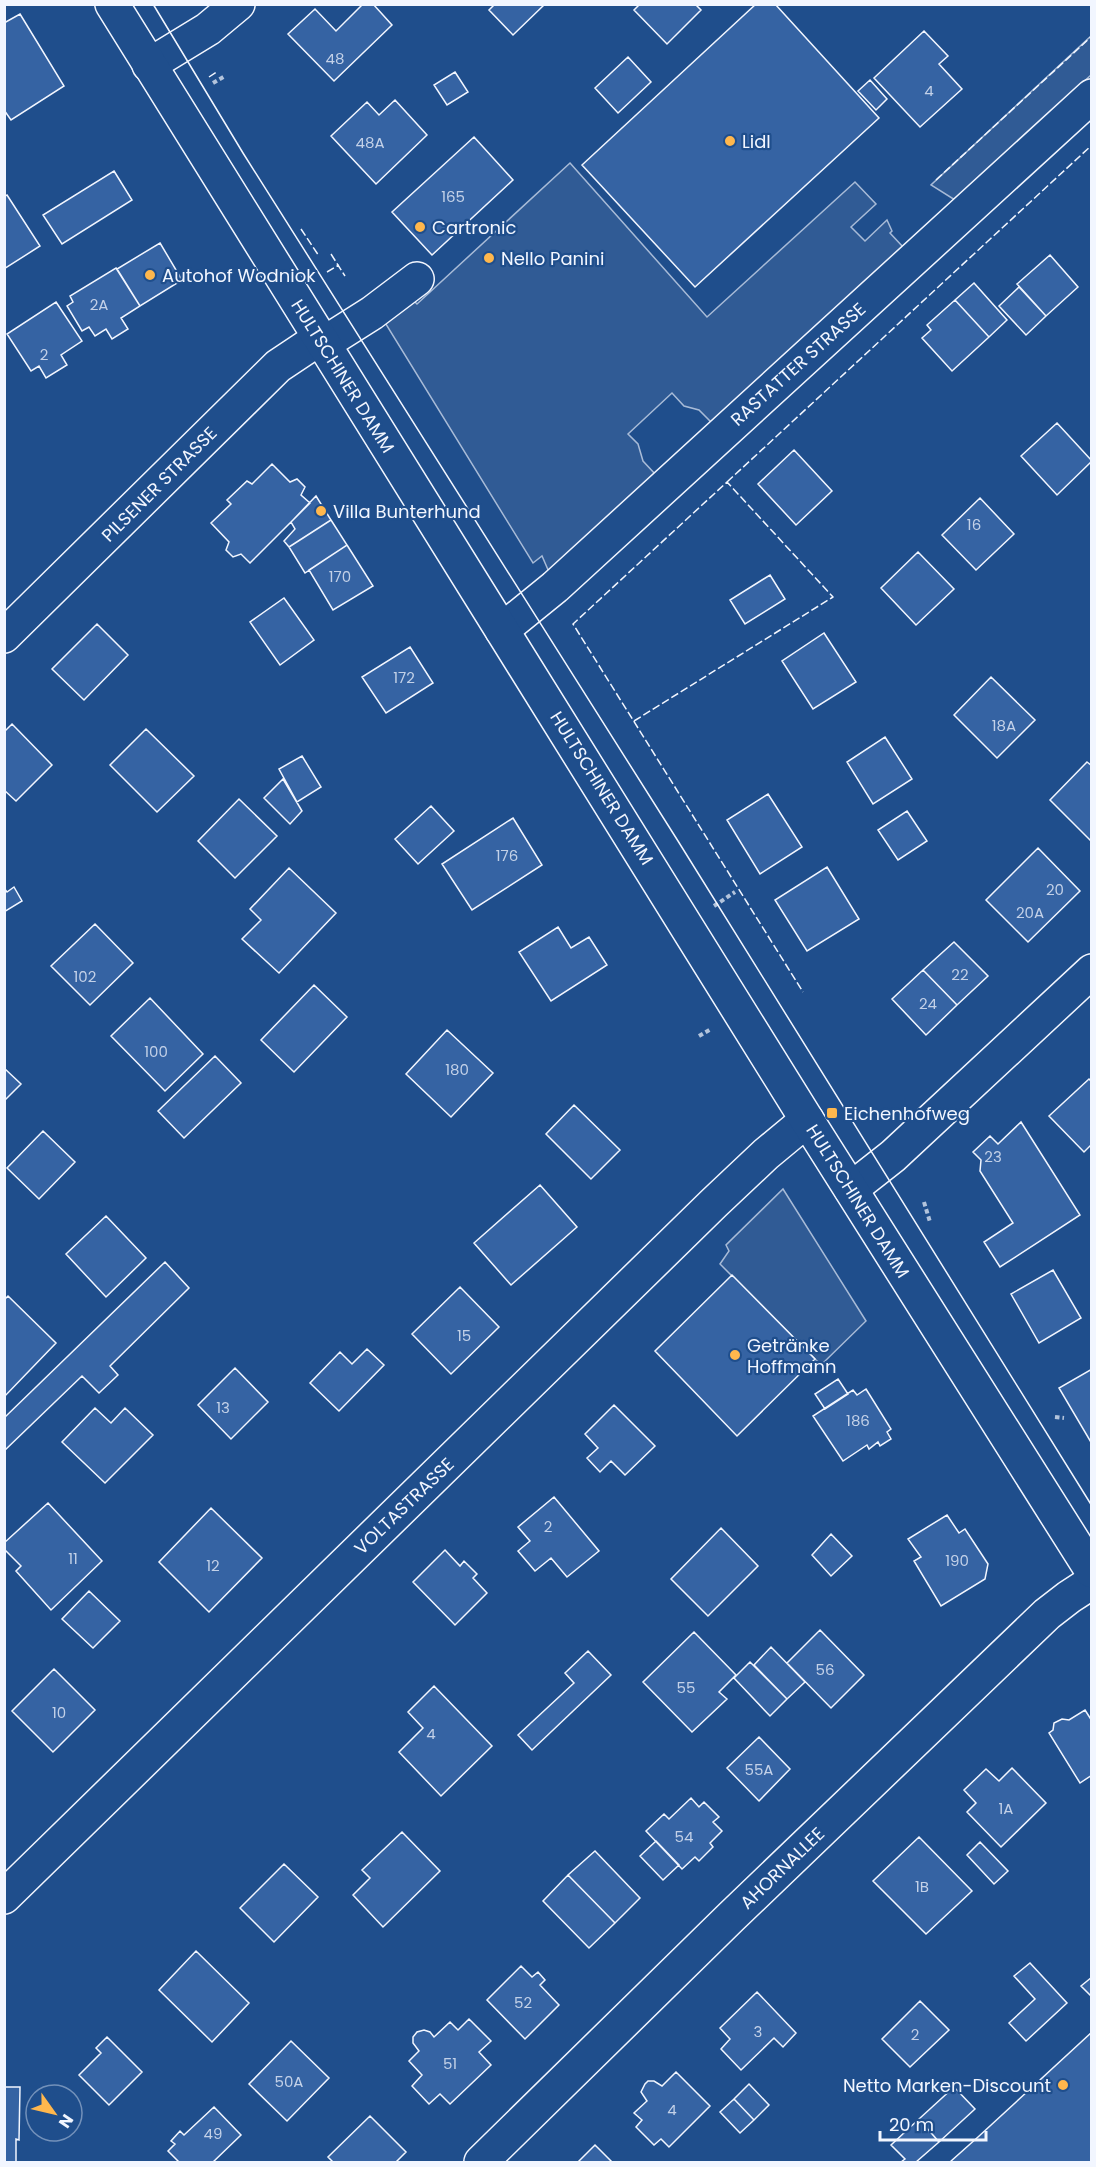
<svg xmlns="http://www.w3.org/2000/svg" width="1096" height="2167" font-family="Poppins,sans-serif">
	<style>
		.built { fill: #305b95; stroke: #a8bbd7; stroke-width: 1.5 }
		.building { fill: #3563a3; stroke: #f2f6ff; stroke-width: 1.5 }
		.lines { fill: none; stroke-linecap: round; stroke-linejoin: round }
		.minor-casing { stroke: #f2f6ff; stroke-width: 36 }
		.major-casing { stroke: #f2f6ff; stroke-width: 36 }
		.path { stroke: #b3c4dc; stroke-width: 4; stroke-dasharray: 4.5 3; stroke-linecap: butt }
		.minor { stroke: #1f4e8c; stroke-width: 33 }
		.major { stroke: #1f4e8c; stroke-width: 33 }
		.tram { stroke: #f2f6ff; stroke-width: 1.5 }
		.fence { stroke: #f2f6ff; stroke-width: 1.5; stroke-dasharray: 8 3; stroke-linecap: butt }
		.poi-dot { fill: #ffb74d; stroke: #1f4e8c; stroke-width: 2 }
		.labels { text-anchor: middle; dominant-baseline: central; stroke-width: 4.5; stroke-linejoin: round; paint-order: stroke }
		.number-label { font-size: 15px; fill: #c3d1e8 }
		.poi-label { font-size: 18px; fill: #f2f6ff; stroke: #1f4e8c; text-anchor: start }
		.street-label { font-size: 18px; fill: #f2f6ff; stroke: #1f4e8c }
	</style>
	<rect width="100%" height="100%" fill="#1f4e8c"/>
	<path class="built" d="M 1091,36 L 1091,75 L 955,200 L 931,185 Z
		M 570,163 L 707,317 L 855,182 L 876,204 L 851,227 L 865,241 L 887,220 L 892,231 L 890,233 L 903,247 L 712,423 L 699,410 L 684,406 L 672,393 L 628,434 L 638,444 L 643,461 L 656,475 L 549,572 L 542,556 L 533,563 L 384,321 L 414,301 L 417,304 Z
		M 783,1189 L 866,1321 L 821,1365 L 720,1264 L 729,1251 L 726,1245 Z"/>
	<path class="building" d="M 363,4 L 373,4 L 392,25 L 334,81 L 288,34 L 315,9 L 336,31 Z
		M 495,4 L 545,4 L 513,35 L 489,10 Z
		M 640,4 L 695,4 L 701,10 L 667,44 L 634,10 Z
		M 756,4 L 775,4 L 879,118 L 695,287 L 582,165 Z
		M 20,14 L 64,86 L 11,120 L 4,110 L 4,23 Z
		M 924,31 L 948,56 L 939,64 L 962,89 L 920,127 L 874,78 Z
		M 628,57 L 651,82 L 618,113 L 595,88 Z
		M 455,72 L 468,92 L 447,105 L 434,85 Z
		M 870,80 L 887,99 L 876,110 L 858,91 Z
		M 395,100 L 427,135 L 376,184 L 331,136 L 367,102 L 379,115 Z
		M 474,137 L 513,180 L 432,255 L 392,212 Z
		M 114,171 L 132,200 L 62,244 L 43,215 Z
		M 7,195 L 40,246 L 4,269 L 4,197 Z
		M 160,243 L 182,280 L 140,306 L 117,269 Z
		M 1050,255 L 1078,287 L 1046,316 L 1017,284 Z
		M 116,268 L 140,306 L 121,318 L 128,329 L 112,339 L 106,329 L 95,336 L 89,327 L 82,331 L 67,306 L 73,302 L 70,296 Z
		M 974,283 L 1007,320 L 989,337 L 955,300 Z
		M 1019,287 L 1046,316 L 1026,335 L 999,306 Z
		M 955,300 L 989,337 L 952,371 L 922,338 L 931,330 L 927,325 Z
		M 56,302 L 82,341 L 61,355 L 67,365 L 46,378 L 39,366 L 31,371 L 7,334 Z
		M 1057,423 L 1092,461 L 1057,495 L 1021,456 Z
		M 794,450 L 832,491 L 796,525 L 758,484 Z
		M 272,464 L 290,482 L 297,479 L 305,487 L 301,495 L 310,503 L 250,563 L 241,554 L 233,557 L 226,550 L 229,542 L 211,523 L 231,504 L 227,500 L 247,481 L 252,484 Z
		M 316,496 L 331,520 L 289,547 L 284,541 L 295,529 L 291,522 Z
		M 980,498 L 1014,534 L 976,570 L 942,535 Z
		M 331,520 L 347,545 L 305,573 L 289,547 Z
		M 347,545 L 373,586 L 333,610 L 309,570 Z
		M 918,552 L 954,589 L 916,625 L 881,588 Z
		M 770,575 L 785,599 L 745,624 L 730,600 Z
		M 284,598 L 314,640 L 280,665 L 250,622 Z
		M 97,624 L 128,655 L 84,700 L 52,669 Z
		M 824,633 L 856,682 L 813,709 L 782,661 Z
		M 410,647 L 433,683 L 386,713 L 362,677 Z
		M 991,677 L 1035,720 L 997,758 L 954,715 Z
		M 12,724 L 52,765 L 16,801 L 4,790 L 4,732 Z
		M 146,729 L 194,776 L 157,812 L 110,765 Z
		M 885,737 L 912,779 L 873,804 L 847,762 Z
		M 302,756 L 321,787 L 297,802 L 279,769 Z
		M 1087,762 L 1092,766 L 1092,838 L 1090,840 L 1050,800 Z
		M 283,779 L 302,811 L 290,824 L 264,798 Z
		M 768,794 L 802,847 L 760,874 L 727,820 Z
		M 239,799 L 277,836 L 235,878 L 198,841 Z
		M 431,806 L 454,831 L 418,864 L 395,839 Z
		M 907,811 L 927,841 L 898,860 L 878,830 Z
		M 513,818 L 542,865 L 472,910 L 442,864 Z
		M 1038,848 L 1080,891 L 1028,942 L 986,900 Z
		M 827,867 L 859,919 L 807,951 L 775,900 Z
		M 289,868 L 336,913 L 279,973 L 242,939 L 261,920 L 250,909 Z
		M 14,887 L 22,901 L 4,912 L 4,888 L 7,892 Z
		M 95,924 L 133,963 L 90,1005 L 51,966 Z
		M 558,927 L 571,948 L 589,937 L 607,965 L 551,1001 L 519,952 Z
		M 954,942 L 988,976 L 957,1005 L 923,970 Z
		M 923,970 L 957,1005 L 926,1035 L 892,999 Z
		M 314,985 L 347,1017 L 294,1072 L 261,1040 Z
		M 150,998 L 203,1054 L 165,1091 L 111,1036 Z
		M 447,1030 L 493,1073 L 451,1117 L 406,1074 Z
		M 215,1056 L 241,1083 L 184,1138 L 158,1111 Z
		M 4,1068 L 21,1084 L 4,1101 Z
		M 1089,1079 L 1092,1082 L 1092,1144 L 1084,1152 L 1049,1116 Z
		M 574,1105 L 620,1150 L 591,1179 L 546,1134 Z
		M 1021,1122 L 1080,1215 L 1000,1267 L 984,1242 L 1013,1223 L 980,1171 L 981,1160 L 973,1152 L 990,1136 L 998,1144 Z
		M 43,1131 L 75,1162 L 39,1199 L 7,1168 Z
		M 540,1185 L 577,1227 L 511,1285 L 474,1243 Z
		M 106,1216 L 146,1258 L 106,1297 L 66,1254 Z
		M 165,1262 L 189,1288 L 110,1366 L 118,1375 L 99,1393 L 82,1376 L 4,1451 L 4,1418 Z
		M 1053,1270 L 1081,1318 L 1039,1343 L 1011,1294 Z
		M 732,1275 L 815,1359 L 737,1436 L 655,1351 Z
		M 460,1287 L 499,1327 L 451,1374 L 412,1334 Z
		M 8,1296 L 56,1343 L 4,1397 L 4,1300 Z
		M 367,1349 L 384,1365 L 339,1411 L 310,1383 L 340,1352 L 352,1364 Z
		M 235,1368 L 268,1402 L 231,1439 L 198,1405 Z
		M 1092,1369 L 1092,1444 L 1059,1388 Z
		M 838,1379 L 848,1394 L 825,1409 L 815,1394 Z
		M 866,1389 L 891,1429 L 887,1432 L 891,1439 L 880,1446 L 878,1442 L 869,1449 L 867,1445 L 843,1461 L 813,1416 L 853,1390 L 857,1395 Z
		M 614,1405 L 655,1446 L 625,1475 L 611,1461 L 600,1472 L 587,1458 L 598,1448 L 585,1434 Z
		M 95,1408 L 111,1423 L 125,1408 L 153,1435 L 105,1483 L 62,1442 Z
		M 554,1497 L 599,1551 L 567,1577 L 551,1558 L 535,1571 L 518,1551 L 530,1541 L 518,1527 Z
		M 48,1503 L 102,1561 L 51,1610 L 16,1571 L 21,1566 L 4,1549 L 4,1543 Z
		M 211,1508 L 262,1558 L 209,1612 L 159,1562 Z
		M 947,1515 L 959,1533 L 965,1529 L 988,1564 L 985,1579 L 941,1606 L 914,1561 L 921,1557 L 908,1539 Z
		M 721,1528 L 758,1566 L 708,1616 L 671,1579 Z
		M 831,1534 L 852,1556 L 831,1576 L 812,1555 Z
		M 445,1550 L 460,1566 L 464,1561 L 477,1574 L 473,1578 L 487,1593 L 455,1625 L 413,1582 Z
		M 89,1591 L 120,1621 L 93,1648 L 62,1619 Z
		M 820,1630 L 864,1675 L 831,1708 L 787,1663 Z
		M 694,1632 L 736,1675 L 719,1692 L 727,1699 L 692,1732 L 643,1682 Z
		M 771,1647 L 805,1682 L 787,1699 L 754,1665 Z
		M 588,1651 L 611,1675 L 532,1750 L 518,1735 L 574,1683 L 565,1673 Z
		M 750,1662 L 787,1699 L 770,1716 L 734,1678 Z
		M 54,1669 L 95,1710 L 53,1752 L 12,1711 Z
		M 434,1686 L 492,1746 L 441,1796 L 399,1752 L 423,1728 L 408,1712 Z
		M 1085,1710 L 1092,1721 L 1092,1775 L 1080,1783 L 1049,1733 L 1053,1730 L 1054,1723 L 1062,1719 L 1069,1720 Z
		M 759,1737 L 790,1769 L 759,1801 L 727,1768 Z
		M 1012,1768 L 1046,1803 L 1001,1847 L 967,1812 L 976,1803 L 964,1790 L 986,1769 L 999,1781 Z
		M 691,1798 L 699,1807 L 704,1802 L 719,1817 L 713,1822 L 722,1831 L 710,1843 L 713,1847 L 699,1861 L 695,1857 L 682,1869 L 646,1831 L 664,1814 L 669,1819 Z
		M 402,1832 L 440,1871 L 383,1927 L 353,1895 L 370,1878 L 362,1870 Z
		M 919,1837 L 972,1891 L 926,1934 L 873,1881 Z
		M 656,1841 L 679,1865 L 663,1880 L 640,1856 Z
		M 980,1842 L 1008,1871 L 994,1884 L 967,1855 Z
		M 595,1851 L 640,1898 L 615,1923 L 568,1875 Z
		M 284,1864 L 318,1897 L 274,1942 L 240,1908 Z
		M 568,1875 L 615,1923 L 589,1948 L 543,1901 Z
		M 196,1951 L 249,2003 L 212,2042 L 159,1990 Z
		M 1030,1963 L 1067,2003 L 1026,2041 L 1009,2023 L 1035,1999 L 1014,1976 Z
		M 521,1966 L 532,1977 L 538,1972 L 545,1980 L 540,1985 L 559,2005 L 525,2039 L 487,2000 Z
		M 1092,1977 L 1092,1997 L 1081,1986 Z
		M 757,1992 L 796,2033 L 783,2047 L 774,2038 L 741,2070 L 721,2049 L 730,2039 L 720,2028 Z
		M 920,2001 L 949,2030 L 910,2067 L 882,2039 Z
		M 469,2019 L 491,2041 L 479,2052 L 491,2065 L 450,2104 L 440,2094 L 429,2104 L 412,2086 L 422,2075 L 409,2061 L 419,2051 L 413,2043 L 413,2037 L 417,2032 L 424,2030 L 430,2032 L 434,2037 L 450,2022 L 458,2030 Z
		M 1092,2032 L 1092,2162 L 950,2162 L 978,2137 Z
		M 107,2037 L 142,2072 L 109,2105 L 79,2075 L 101,2053 L 96,2048 Z
		M 291,2041 L 329,2078 L 287,2121 L 249,2084 Z
		M 676,2072 L 710,2106 L 669,2147 L 661,2139 L 654,2145 L 636,2127 L 642,2120 L 634,2113 L 647,2101 L 641,2092 L 645,2084 L 648,2081 L 654,2081 L 662,2086 Z
		M 749,2084 L 769,2105 L 754,2120 L 734,2099 Z
		M 4,2087 L 20,2087 L 19,2140 L 16,2139 L 16,2162 L 4,2162 Z
		M 954,2087 L 975,2109 L 939,2142 L 919,2119 Z
		M 734,2099 L 754,2120 L 740,2133 L 720,2112 Z
		M 214,2107 L 241,2135 L 213,2162 L 179,2162 L 168,2151 L 175,2144 L 171,2141 L 180,2131 L 184,2135 Z
		M 370,2116 L 406,2152 L 396,2162 L 333,2162 L 328,2157 Z
		M 919,2119 L 939,2142 L 916,2162 L 901,2162 L 905,2159 L 891,2145 Z
		M 595,2145 L 612,2162 L 578,2162 Z"/>
	<g class="lines">
		<g class="minor-casing">
			<path id="minor" d="M 149,65 L 208,29 L 238,4
				M 323,344 L 372,313 L 417,279
				M 502,630 L 555,587 L 1092,96
				M 4,636 L 278,366 L 320,338
				M 851,1189 L 893,1156 L 1092,971
				M 4,1897 L 714,1203 L 766,1154 L 807,1120
				M 481,2162 L 731,1917 L 1047,1614 L 1069,1597 L 1092,1582"/>
		</g>
		<g class="major-casing">
			<path id="major" d="M 112,4 L 807,1120 L 1092,1571"/>
		</g>
		<path class="path" d="M 213,83 L 225,76
			M 714,906 L 735,892
			M 699,1036 L 711,1029
			M 924,1202 L 930,1222
			M 1055,1417 L 1064,1418"/>
		<use href="#minor" class="minor"/>
		<use href="#major" class="major"/>
		<path class="tram" d="M 153,4 L 243,153 L 678,841 L 1092,1506"/>
		<path class="fence" d="M 209,77 L 218,71
			M 936,180 L 1092,36
			M 301,229 L 319,256
			M 331,254 L 345,276
			M 327,272 L 339,265
			M 727,482 L 1092,145
			M 634,721 L 833,597 L 727,482 L 573,624 L 803,992"/>
	</g>
	<g class="poi-dot">
		<circle cx="730" cy="141" r="6"/>
		<circle cx="420" cy="227" r="6"/>
		<circle cx="489" cy="258" r="6"/>
		<circle cx="150" cy="275" r="6"/>
		<circle cx="321" cy="511" r="6"/>
		<rect x="826" y="1107" width="12" height="12" rx="3"/>
		<circle cx="735" cy="1355" r="6"/>
		<circle cx="1063" cy="2085" r="6"/>
	</g>
	<g class="labels">
		<g class="number-label">
			<text x="335" y="58">48</text>
			<text x="929" y="90">4</text>
			<text x="370" y="142">48A</text>
			<text x="453" y="196">165</text>
			<text x="99" y="304">2A</text>
			<text x="44" y="354">2</text>
			<text x="974" y="524">16</text>
			<text x="340" y="576">170</text>
			<text x="404" y="677">172</text>
			<text x="1004" y="725">18A</text>
			<text x="507" y="855">176</text>
			<text x="1055" y="889">20</text>
			<text x="1030" y="912">20A</text>
			<text x="960" y="974">22</text>
			<text x="85" y="976">102</text>
			<text x="928" y="1003">24</text>
			<text x="156" y="1051">100</text>
			<text x="457" y="1069">180</text>
			<text x="993" y="1156">23</text>
			<text x="464" y="1335">15</text>
			<text x="223" y="1407">13</text>
			<text x="858" y="1420">186</text>
			<text x="548" y="1526">2</text>
			<text x="73" y="1558">11</text>
			<text x="957" y="1560">190</text>
			<text x="213" y="1565">12</text>
			<text x="825" y="1669">56</text>
			<text x="686" y="1687">55</text>
			<text x="59" y="1712">10</text>
			<text x="431" y="1733">4</text>
			<text x="759" y="1769">55A</text>
			<text x="1006" y="1808">1A</text>
			<text x="684" y="1836">54</text>
			<text x="922" y="1886">1B</text>
			<text x="523" y="2002">52</text>
			<text x="758" y="2031">3</text>
			<text x="915" y="2034">2</text>
			<text x="450" y="2063">51</text>
			<text x="289" y="2081">50A</text>
			<text x="672" y="2109">4</text>
			<text x="213" y="2133">49</text>
		</g>
		<g class="poi-label">
			<text x="742" y="141">Lidl</text>
			<text x="432" y="227">Cartronic</text>
			<text x="501" y="258">Nello Panini</text>
			<text x="162" y="275">Autohof Wodniok</text>
			<text x="333" y="511">Villa Bunterhund</text>
			<text x="844" y="1113">Eichenhofweg</text>
			<text x="747" y="1345">Getränke<tspan x="747" dy="21">Hoffmann</tspan></text>
			<text x="1051" y="2085" text-anchor="end">Netto Marken-Discount</text>
		</g>
		<g class="street-label">
			<text transform="translate(798 364) rotate(-42)">RASTATTER STRASSE</text>
			<text transform="translate(343 376) rotate(58)">HULTSCHINER DAMM</text>
			<text transform="translate(159 484) rotate(-45)">PILSENER STRASSE</text>
			<text transform="translate(602 788) rotate(58)">HULTSCHINER DAMM</text>
			<text transform="translate(858 1201) rotate(58)">HULTSCHINER DAMM</text>
			<text transform="translate(404 1506) rotate(-44)">VOLTASTRASSE</text>
			<text transform="translate(782 1868) rotate(-44)">AHORNALLEE</text>
		</g>
	</g>
	<rect width="1096" height="2167" fill="none" stroke="#f2f6ff" stroke-width="12"/>
	<g transform="translate(54 2113) rotate(124)"><circle r="28" fill="#1f4e8c" stroke="#7391ba" stroke-width="1.5"/>
	<path d="M0-4.5L10 22L0 15L-10 22Z" fill="#ffb74d"/>
	<text y="-9" font-size="16" font-weight="bold" text-anchor="middle" fill="#f2f6ff">N</text>
	</g>
	<path d="M880 2131v9h106v-9" fill="none" stroke="#f2f6ff" stroke-width="3"/>
	<text x="889" y="2131" font-size="18" fill="#f2f6ff" stroke="#1f4e8c" stroke-width="4.5" paint-order="stroke">20 m</text>
</svg>
